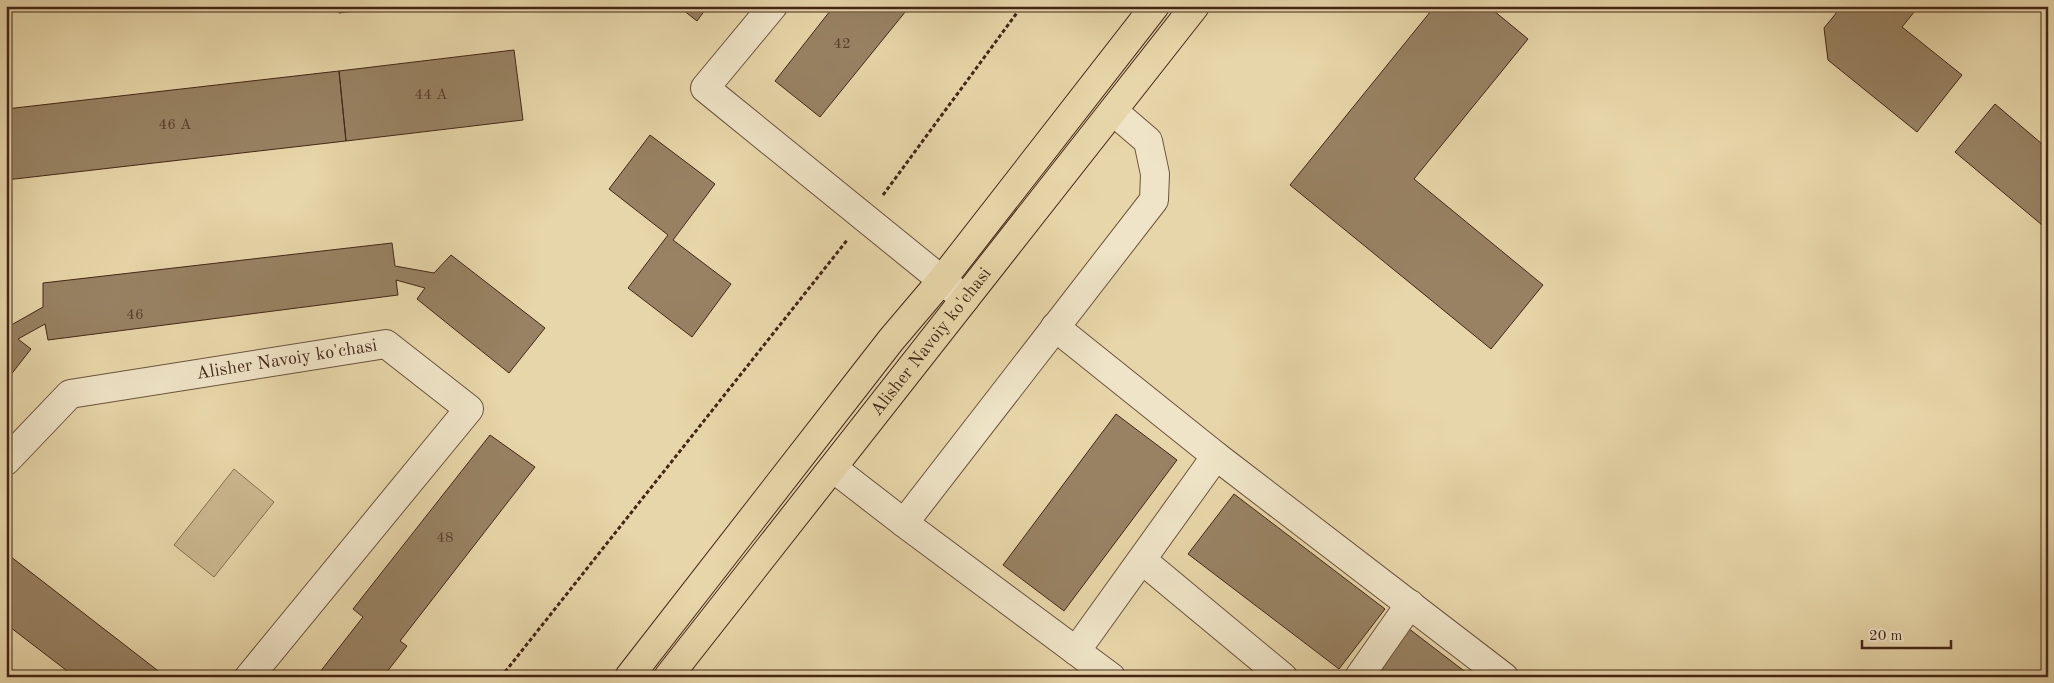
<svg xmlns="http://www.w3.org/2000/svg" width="2054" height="683" font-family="'Old Standard TT',serif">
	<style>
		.green { fill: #cbb890; stroke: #876f54 }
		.building { fill: #988263; stroke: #432618 }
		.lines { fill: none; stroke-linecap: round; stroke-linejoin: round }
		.minor-casing { stroke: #6c523c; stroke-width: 30 }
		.major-casing { stroke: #432618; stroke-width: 30 }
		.path { stroke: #432618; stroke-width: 3; stroke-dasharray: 4 2.5; stroke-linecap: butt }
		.minor { stroke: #efe4c7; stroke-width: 28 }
		.major { stroke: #e7d6a9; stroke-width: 28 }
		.labels { text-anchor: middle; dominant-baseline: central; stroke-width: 5; stroke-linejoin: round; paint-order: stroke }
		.number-label { font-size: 15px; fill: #583d2b }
		.street-label { font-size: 18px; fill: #432618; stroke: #efe4c7 }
	</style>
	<rect width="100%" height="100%" fill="#e7d6a9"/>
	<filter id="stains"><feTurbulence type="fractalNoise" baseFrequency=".004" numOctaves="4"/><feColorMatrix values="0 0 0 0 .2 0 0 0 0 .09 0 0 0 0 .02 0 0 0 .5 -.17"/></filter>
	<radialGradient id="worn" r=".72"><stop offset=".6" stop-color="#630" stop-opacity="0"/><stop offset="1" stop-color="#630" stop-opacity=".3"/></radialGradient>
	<path class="green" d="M 234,469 L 274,502 L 214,577 L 174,545 Z"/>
	<path class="building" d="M 338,6 L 398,6 L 339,13 Z
		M 678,6 L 708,6 L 697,21 Z
		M 834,6 L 910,6 L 820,117 L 775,81 Z
		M 1435,6 L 1488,6 L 1528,39 L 1414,179 L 1543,285 L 1491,349 L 1290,185 Z
		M 1842,6 L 1919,6 L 1902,27 L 1962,75 L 1917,132 L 1828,60 L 1824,28 Z
		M 514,50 L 523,120 L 346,141 L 339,71 Z
		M 339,71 L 346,141 L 6,180 L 6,109 Z
		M 1995,104 L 2048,149 L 2048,230 L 1955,152 Z
		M 650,135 L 715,184 L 673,240 L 731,284 L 692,337 L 628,288 L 668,235 L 609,189 Z
		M 392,243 L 395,266 L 434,273 L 451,255 L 545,328 L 509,373 L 417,299 L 425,288 L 396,280 L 398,295 L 48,340 L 45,324 L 18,339 L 31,349 L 6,381 L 6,328 L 43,307 L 43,283 Z
		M 1116,414 L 1177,460 L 1064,611 L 1003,565 Z
		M 490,435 L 535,467 L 400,641 L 407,646 L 383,677 L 316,677 L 363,617 L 353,609 Z
		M 1234,494 L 1385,609 L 1339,669 L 1188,554 Z
		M 6,553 L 166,677 L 75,677 L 6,624 Z
		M 1404,625 L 1472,677 L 1364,677 Z"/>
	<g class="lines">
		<g class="minor-casing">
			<g id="minor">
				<path d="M 773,6 L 705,88 L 965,299"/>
				<path d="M 1055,327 L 1216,456"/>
				<path id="s1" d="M 6,461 L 70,394 L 386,344 L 469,409 L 249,677"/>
				<path d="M 833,468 L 904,523 L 1076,651 L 1216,456 L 1504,677"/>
				<path d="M 904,523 L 1154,200 L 1155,174 L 1148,141 L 1113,111"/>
				<path d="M 1142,560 L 1283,677"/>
				<path d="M 1076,651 L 1111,677"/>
				<path d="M 1359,677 L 1410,604"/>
			</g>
		</g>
		<g class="major-casing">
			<g id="major">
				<path d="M 629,677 L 891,340 L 941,281 L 1155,6"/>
				<path id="s2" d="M 668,677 L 1195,6"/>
			</g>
		</g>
		<path class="path" d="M 883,195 L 1022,6
			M 501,677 L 848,239"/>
		<use href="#minor" class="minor"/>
		<use href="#major" class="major"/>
	</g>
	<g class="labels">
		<g class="number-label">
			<text x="842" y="44">42</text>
			<text x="431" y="95">44 А</text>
			<text x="175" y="125">46 А</text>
			<text x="135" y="315">46</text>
			<text x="445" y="538">48</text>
		</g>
		<g class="street-label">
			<text stroke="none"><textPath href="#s2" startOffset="426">Alisher Navoiy ko'chasi</textPath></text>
			<text stroke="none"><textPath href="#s1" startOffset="312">Alisher Navoiy ko'chasi</textPath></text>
		</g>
	</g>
	<rect width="2054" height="683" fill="none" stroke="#e7d6a9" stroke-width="25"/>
	<rect x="8" y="8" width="2039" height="668" fill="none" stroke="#432618" stroke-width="2.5"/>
	<rect x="12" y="12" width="2029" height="658" fill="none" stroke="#432618"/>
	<path d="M1862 640v8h89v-8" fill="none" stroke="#432618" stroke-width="2.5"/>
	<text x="1869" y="640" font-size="15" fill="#432618" stroke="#efe4c7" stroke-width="4" paint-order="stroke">20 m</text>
	<rect width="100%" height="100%" filter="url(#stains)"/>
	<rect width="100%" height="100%" fill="url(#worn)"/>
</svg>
